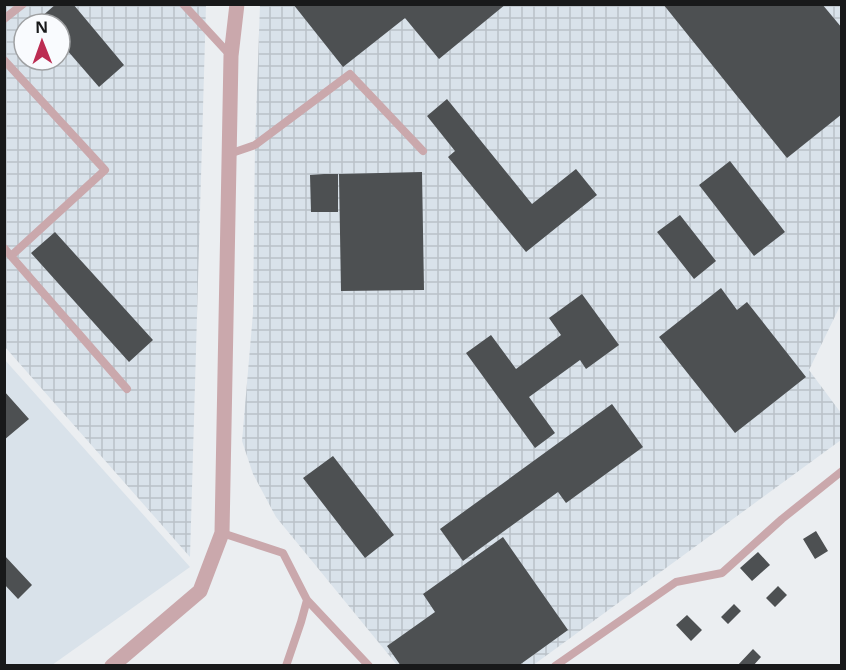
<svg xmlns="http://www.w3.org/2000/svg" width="846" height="670" font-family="'Noto Sans',sans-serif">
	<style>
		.built { fill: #d9e2ea }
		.industrial { fill: url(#industrial-grid); fill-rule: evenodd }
		.building { fill: #4d5052 }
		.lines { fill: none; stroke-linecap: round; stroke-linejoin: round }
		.lane { stroke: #caa8ac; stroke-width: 8 }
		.street { stroke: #caa8ac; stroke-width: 15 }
	</style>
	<defs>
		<pattern id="industrial-grid" width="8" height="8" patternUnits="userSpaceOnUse" patternTransform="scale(1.5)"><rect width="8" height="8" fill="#d9e2ea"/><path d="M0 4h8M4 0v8" fill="none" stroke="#bac1c8"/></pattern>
	</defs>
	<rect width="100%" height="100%" fill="#ebeef1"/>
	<path class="built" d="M 4,359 L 190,567 L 52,665 L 5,665 Z"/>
	<path class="industrial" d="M 4,5 L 206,5 L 190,557 L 5,347 ZM 24,24 L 60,24 L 60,60 L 24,60 Z
		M 260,5 L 841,5 L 841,304 L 809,370 L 841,413 L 841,440 L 532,666 L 397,665 L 276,517 L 253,474 L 242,441 L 253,313 L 255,145 Z"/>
	<path class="building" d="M 56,4 L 73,4 L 124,65 L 99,87 L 60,42 L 60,24 L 45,24 L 40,18 Z
		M 293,4 L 506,4 L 439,59 L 405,18 L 343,67 Z
		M 663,4 L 822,4 L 842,28 L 842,114 L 787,158 Z
		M 447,99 L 532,204 L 576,169 L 597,195 L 526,252 L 448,157 L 455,151 L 427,116 Z
		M 730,161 L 785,232 L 754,256 L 699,185 Z
		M 422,172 L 424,290 L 341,291 L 339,174 Z
		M 324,174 L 338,174 L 338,212 L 311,212 L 310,175 Z
		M 680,215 L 716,261 L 694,279 L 657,232 Z
		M 55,232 L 153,340 L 129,362 L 31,253 Z
		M 721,288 L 737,310 L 747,302 L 806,377 L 735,433 L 659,337 Z
		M 582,294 L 619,345 L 586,369 L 580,360 L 529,397 L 555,433 L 535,448 L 466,353 L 491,335 L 516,369 L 561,335 L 549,318 Z
		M 4,391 L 29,419 L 4,440 Z
		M 612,404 L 643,447 L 566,503 L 558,492 L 463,561 L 440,529 Z
		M 333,456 L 394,535 L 365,558 L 303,478 Z
		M 816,531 L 828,551 L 815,559 L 803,539 Z
		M 503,537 L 568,630 L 518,666 L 401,666 L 387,646 L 435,612 L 423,594 Z
		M 758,552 L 770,565 L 752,581 L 740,568 Z
		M 4,555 L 32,585 L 18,599 L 4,584 Z
		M 778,586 L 787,595 L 775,607 L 766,598 Z
		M 734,604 L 741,611 L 728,624 L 721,617 Z
		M 687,615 L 702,630 L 691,641 L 676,625 Z
		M 753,649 L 761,657 L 753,666 L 737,666 Z"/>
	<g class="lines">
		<path class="lane" d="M 183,4 L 231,56
			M 4,19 L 23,4
			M 4,60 L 105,170 L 11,256
			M 229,154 L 255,145 L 350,74 L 423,151
			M 4,248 L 127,389
			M 222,533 L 283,553 L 307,600 L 369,666
			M 286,666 L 301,622 L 307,600
			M 555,666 L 676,582 L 722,573 L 782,519 L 842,471"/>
		<path class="street" d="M 112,666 L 200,591 L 222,533 L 231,56 L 237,4"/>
	</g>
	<rect width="846" height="670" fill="none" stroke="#18191a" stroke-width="12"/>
	<g transform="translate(42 42) rotate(359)"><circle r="28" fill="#f9fbfe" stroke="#9fa1a3" stroke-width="1.5"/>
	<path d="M0-4.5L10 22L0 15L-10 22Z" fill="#bc2c52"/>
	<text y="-9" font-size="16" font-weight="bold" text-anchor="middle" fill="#18191a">N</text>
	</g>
</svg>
